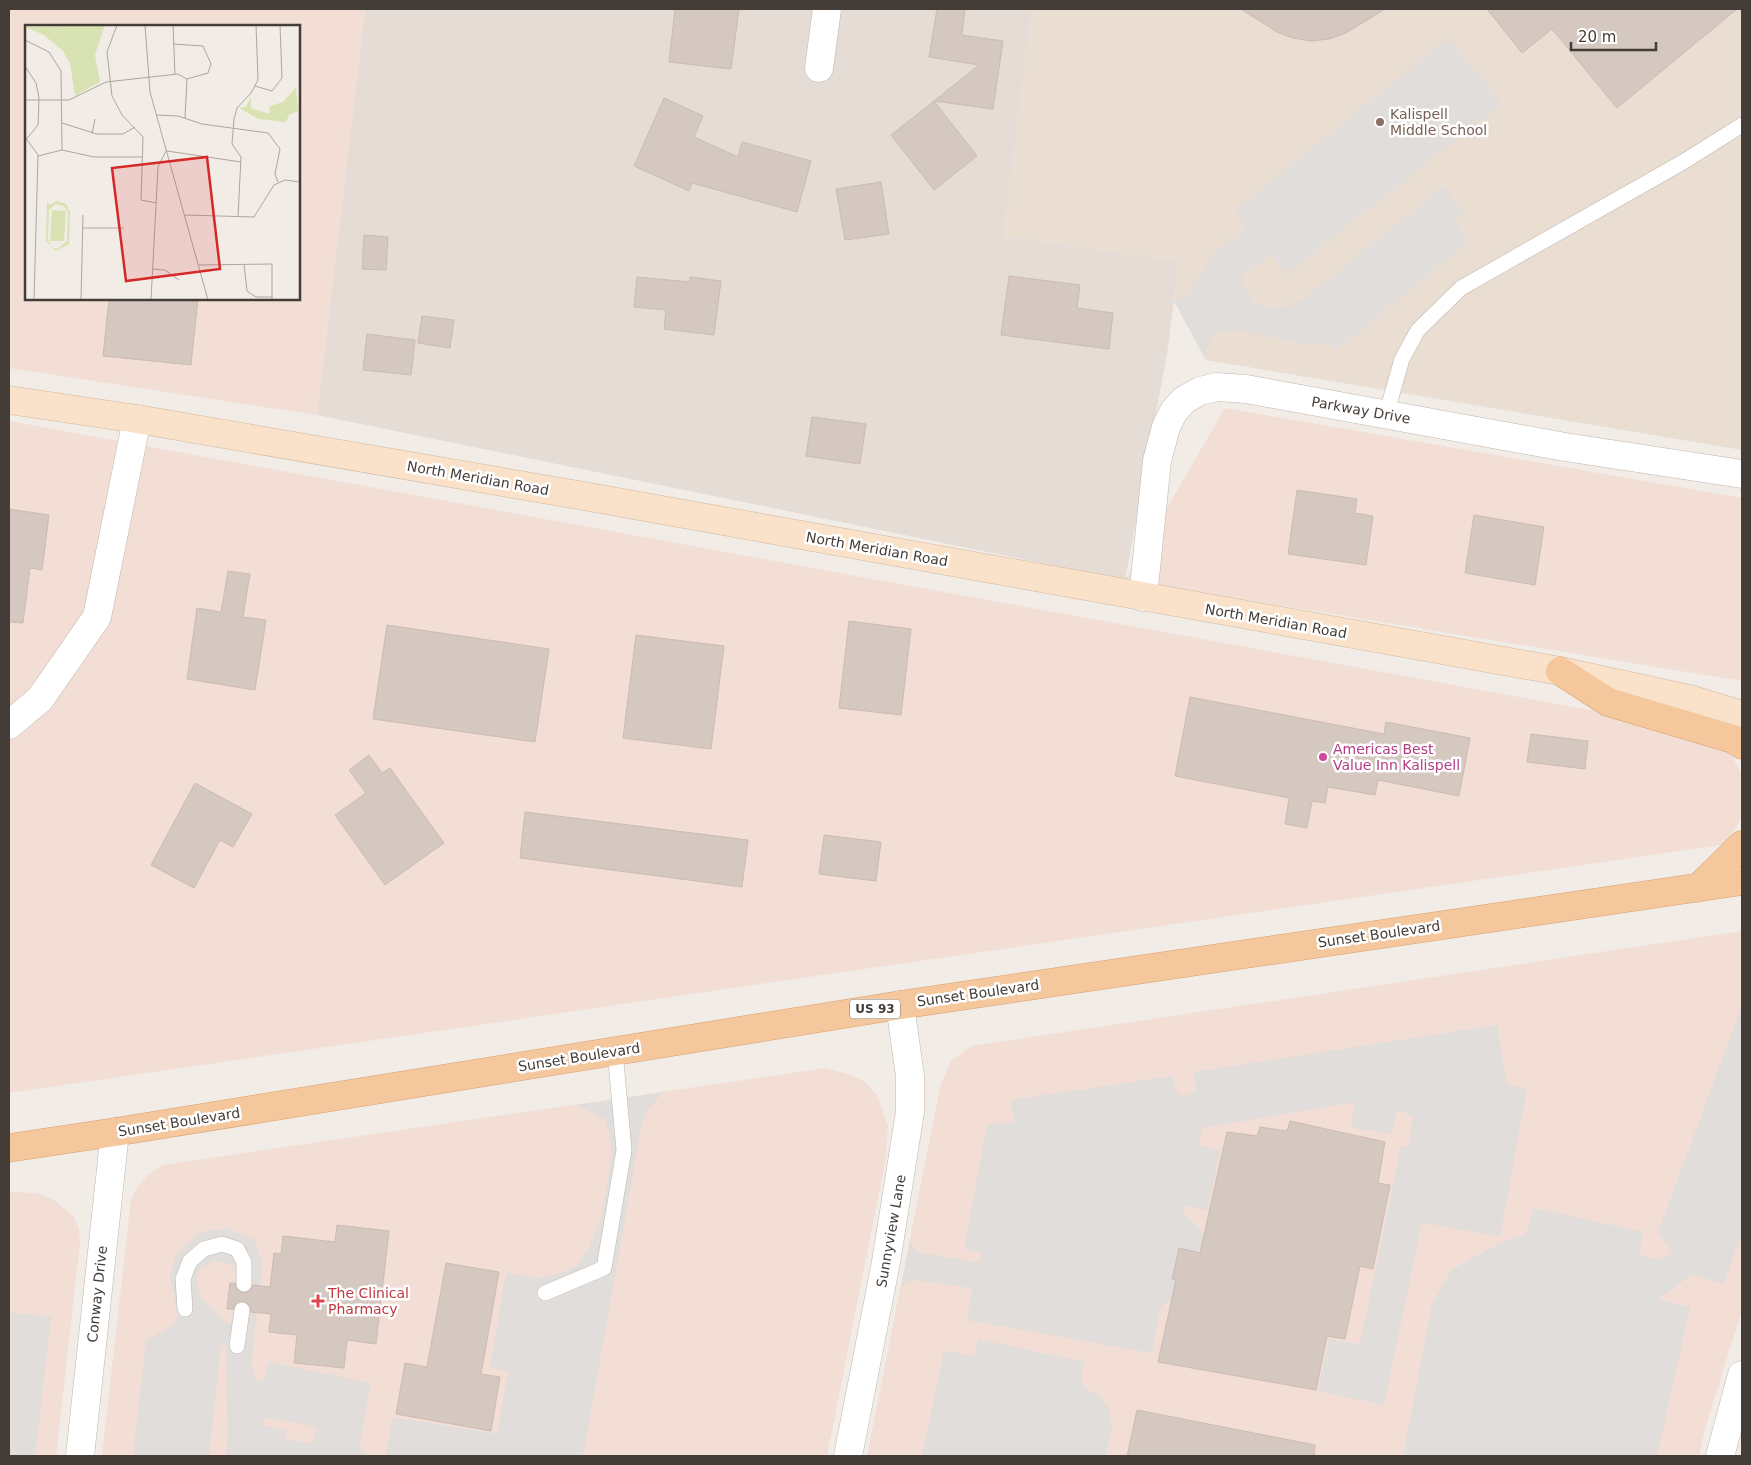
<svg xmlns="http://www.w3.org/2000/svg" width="1751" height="1465" font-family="'DejaVu Sans',sans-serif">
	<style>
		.residential { fill: #e5dcd5 }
		.commercial { fill: #f2ded4; fill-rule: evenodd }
		.education { fill: #eaddd2 }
		.parking { fill: #e0dddb; fill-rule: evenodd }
		.building { fill: #d5c8c0; stroke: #ccbbb1 }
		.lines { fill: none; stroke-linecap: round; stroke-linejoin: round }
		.service-casing { stroke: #bfb5ad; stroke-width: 16 }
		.minor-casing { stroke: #bfb5ad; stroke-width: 29 }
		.tertiary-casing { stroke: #bfb5ad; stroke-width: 29 }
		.secondary-casing { stroke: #d0b69d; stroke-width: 29 }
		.primary-casing { stroke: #d89f6e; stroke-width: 29 }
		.service { stroke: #fff; stroke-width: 15 }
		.minor { stroke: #fff; stroke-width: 28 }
		.tertiary { stroke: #fff; stroke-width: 28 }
		.secondary { stroke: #f9e2c9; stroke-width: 28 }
		.primary { stroke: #f5c79d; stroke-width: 28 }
		.education-dot { fill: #8d6e63; stroke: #fff; stroke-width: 2 }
		.hotel-dot { fill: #d1479c; stroke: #fff; stroke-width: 2 }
		.health-dot { fill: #e0444e; stroke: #fff; stroke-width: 2 }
		.labels { text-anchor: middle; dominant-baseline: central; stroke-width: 5; stroke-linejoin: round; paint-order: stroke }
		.shield { fill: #fff; stroke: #7c7673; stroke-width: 1 }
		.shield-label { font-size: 12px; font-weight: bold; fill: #443c37 }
		.education-label { font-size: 14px; fill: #785e54; stroke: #fff; text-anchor: start }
		.street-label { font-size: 14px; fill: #443c37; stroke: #fff }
		.hotel-label { font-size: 14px; fill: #b23c85; stroke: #fff; text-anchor: start }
		.health-label { font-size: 14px; fill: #be3a42; stroke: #fff; text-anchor: start }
		.inset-road { fill: none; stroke: #aca6a1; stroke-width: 1 }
		.view { fill: #d62828; fill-opacity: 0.15; stroke: #d62828; stroke-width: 2.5 }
		.inset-edge { fill: none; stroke: #443c37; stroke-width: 2.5 }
	</style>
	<rect width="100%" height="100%" fill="#f2ece7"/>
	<path class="residential" d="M 365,9 L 1032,9 L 1004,236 L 1179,261 L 1167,354 L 1125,580 L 317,415 Z"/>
	<path class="commercial" d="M 9,9 L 365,9 L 317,415 L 9,368 ZM 26,26 L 299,26 L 299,299 L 26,299 Z
		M 1225,408 L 1742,498 L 1742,681 L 1125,580 Z
		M 9,421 L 1612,714 L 1727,747 L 1742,775 L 1742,816 L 1727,844 L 9,1093 Z
		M 1742,931 L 1742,1310 L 1705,1429 L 1699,1456 L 867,1456 L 941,1083 L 951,1061 L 971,1046 Z
		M 825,1068 L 849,1074 L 865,1082 L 877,1095 L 888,1127 L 885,1163 L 827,1456 L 102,1456 L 131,1199 L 139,1185 L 149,1174 L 162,1165 Z
		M 9,1192 L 37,1193 L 53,1199 L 74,1217 L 79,1229 L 80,1242 L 56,1456 L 9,1456 Z"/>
	<path class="education" d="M 1032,9 L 1742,9 L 1742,450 L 1206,360 L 1174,301 L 1179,261 L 1004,236 Z"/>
	<path class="parking" d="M 1448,38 L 1502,103 L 1287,274 L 1271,254 L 1244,274 L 1242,283 L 1253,303 L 1271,309 L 1289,306 L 1307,296 L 1444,186 L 1464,212 L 1455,220 L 1470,241 L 1335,351 L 1329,344 L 1309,344 L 1233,330 L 1219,332 L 1212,338 L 1205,352 L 1206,360 L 1174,301 L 1189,295 L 1192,289 L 1194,281 L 1207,263 L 1220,248 L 1247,227 L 1234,211 Z
		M 1742,1006 L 1742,1233 L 1723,1284 L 1693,1274 L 1658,1299 L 1690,1307 L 1657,1456 L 1403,1456 L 1432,1304 L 1451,1270 L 1497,1245 L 1526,1233 L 1534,1208 L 1643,1232 L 1639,1254 L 1657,1260 L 1665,1257 L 1671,1251 L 1658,1232 Z
		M 1497,1025 L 1507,1085 L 1527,1088 L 1500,1237 L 1425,1223 L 1421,1226 L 1384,1405 L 1318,1391 L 1329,1339 L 1360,1344 L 1401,1146 L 1408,1147 L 1413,1119 L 1405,1112 L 1397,1110 L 1392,1134 L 1351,1127 L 1355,1102 L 1202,1128 L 1198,1145 L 1220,1150 L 1208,1210 L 1186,1206 L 1182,1208 L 1183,1212 L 1201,1230 L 1209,1250 L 1187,1293 L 1164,1304 L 1160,1308 L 1152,1353 L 967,1320 L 972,1288 L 913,1280 L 906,1282 L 901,1288 L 910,1241 L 912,1247 L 921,1253 L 976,1262 L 980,1261 L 981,1253 L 964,1249 L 987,1125 L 1014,1122 L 1011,1100 L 1173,1076 L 1176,1091 L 1179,1095 L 1187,1096 L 1192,1093 L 1196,1088 L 1194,1072 Z
		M 663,1092 L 648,1109 L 642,1123 L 583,1456 L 386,1456 L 393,1417 L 497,1434 L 508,1371 L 490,1368 L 506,1273 L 540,1278 L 557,1274 L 576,1267 L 589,1247 L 602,1216 L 612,1152 L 608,1128 L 606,1120 L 577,1105 Z
		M 228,1228 L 254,1240 L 263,1264 L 251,1363 L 256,1380 L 264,1381 L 268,1362 L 371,1383 L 360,1443 L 362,1450 L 367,1454 L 367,1456 L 225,1456 L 228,1440 L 226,1358 L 227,1346 L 221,1345 L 209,1456 L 133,1456 L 146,1340 L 172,1326 L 178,1316 L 170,1275 L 177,1254 L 199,1233 ZM 215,1261 L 232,1265 L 237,1276 L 232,1318 L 230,1323 L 226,1323 L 200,1296 L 196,1279 L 200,1268 ZM 265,1418 L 268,1418 L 314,1426 L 316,1429 L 314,1441 L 308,1443 L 285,1439 L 286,1430 L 264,1426 L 262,1421 Z
		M 9,1312 L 51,1317 L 35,1456 L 9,1456 Z
		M 978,1339 L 1084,1362 L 1081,1376 L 1082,1383 L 1087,1389 L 1099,1395 L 1109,1410 L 1112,1427 L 1106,1456 L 922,1456 L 944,1351 L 975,1356 Z"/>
	<path class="building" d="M 675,9 L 739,9 L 731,69 L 669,62 Z
		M 937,9 L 965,9 L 962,35 L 1003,41 L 993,109 L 934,101 L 979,65 L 929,57 Z
		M 1241,9 L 1385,9 L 1346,33 L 1329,39 L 1311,41 L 1293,38 L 1277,32 Z
		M 1487,9 L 1737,9 L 1617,108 L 1552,29 L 1522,53 Z
		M 664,98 L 703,116 L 694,137 L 738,157 L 742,142 L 811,161 L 797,212 L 692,183 L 689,191 L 634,166 Z
		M 934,101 L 977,156 L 934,190 L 891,135 Z
		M 881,182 L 889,234 L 845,240 L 836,189 Z
		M 364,235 L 388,237 L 386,270 L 362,269 Z
		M 1009,276 L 1080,285 L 1077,308 L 1113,313 L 1109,349 L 1001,335 Z
		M 637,277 L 690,282 L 690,277 L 721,281 L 714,335 L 664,329 L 666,310 L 634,307 Z
		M 109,299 L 198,299 L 191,365 L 103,356 Z
		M 422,316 L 454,320 L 450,348 L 418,343 Z
		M 367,334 L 415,340 L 411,375 L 363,370 Z
		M 812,417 L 866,424 L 860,464 L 806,456 Z
		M 1297,490 L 1357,499 L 1355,513 L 1373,516 L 1366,565 L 1288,554 Z
		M 9,509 L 49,515 L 42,570 L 30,568 L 23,623 L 9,622 Z
		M 1474,515 L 1544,527 L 1535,585 L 1465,573 Z
		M 228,571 L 250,574 L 243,617 L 266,620 L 255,690 L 187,679 L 197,608 L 221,612 Z
		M 849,621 L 911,629 L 901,715 L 839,708 Z
		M 387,625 L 549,649 L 535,742 L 373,719 Z
		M 636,635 L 724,646 L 711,749 L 623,738 Z
		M 1190,697 L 1384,734 L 1386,722 L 1470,738 L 1459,796 L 1378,780 L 1375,795 L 1328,787 L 1325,803 L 1312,801 L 1307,828 L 1285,824 L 1289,798 L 1175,776 Z
		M 1531,734 L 1588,741 L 1585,769 L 1527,762 Z
		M 369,755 L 382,773 L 390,768 L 444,843 L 385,885 L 335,815 L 366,793 L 349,770 Z
		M 195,783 L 252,814 L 233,847 L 220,840 L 194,888 L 151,865 Z
		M 525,812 L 748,840 L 742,887 L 520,858 Z
		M 824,835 L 881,842 L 876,881 L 819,874 Z
		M 1290,1121 L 1385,1142 L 1378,1183 L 1390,1185 L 1373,1269 L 1360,1266 L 1345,1339 L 1327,1336 L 1316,1390 L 1158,1362 L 1176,1280 L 1172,1279 L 1179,1248 L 1200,1253 L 1227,1132 L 1257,1136 L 1260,1127 L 1287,1131 Z
		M 337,1225 L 389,1231 L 376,1344 L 347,1340 L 344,1368 L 294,1363 L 297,1335 L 269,1332 L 271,1314 L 251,1312 L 250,1306 L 244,1301 L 239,1301 L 235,1304 L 233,1309 L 227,1309 L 230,1283 L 235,1283 L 236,1289 L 244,1293 L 249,1292 L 253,1285 L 270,1287 L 274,1253 L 281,1254 L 283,1236 L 335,1242 Z
		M 446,1263 L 499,1272 L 481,1374 L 500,1377 L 491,1431 L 396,1414 L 405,1363 L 427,1367 Z
		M 1137,1410 L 1315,1445 L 1314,1456 L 1127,1456 Z"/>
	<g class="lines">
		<g class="service-casing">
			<path id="service" d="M 1386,415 L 1402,359 L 1418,330 L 1461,288 L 1683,162 L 1742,125
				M 545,1293 L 604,1268 L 624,1150 L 615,1051
				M 185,1309 L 183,1279 L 190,1261 L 204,1249 L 222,1244 L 237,1249 L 244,1262 L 244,1284
				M 237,1346 L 242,1310"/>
		</g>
		<g class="minor-casing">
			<path id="minor" d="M 819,68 L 827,9
				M 1143,597 L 1157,461 L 1166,427 L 1174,411 L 1184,400 L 1200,391 L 1217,387 L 1246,389 L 1565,447 L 1742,474
				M 9,725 L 40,699 L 97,617 L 137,419
				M 80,1456 L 115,1132
				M 1720,1456 L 1742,1375"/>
		</g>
		<g class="tertiary-casing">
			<path id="tertiary" d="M 848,1456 L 886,1262 L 910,1112 L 910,1076 L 900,1005"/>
		</g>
		<g class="secondary-casing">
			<path id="secondary" d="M 9,400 L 137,419 L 578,495 L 1560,671 L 1689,699 L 1742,715"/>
		</g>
		<g class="primary-casing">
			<path id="primary" d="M 1560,671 L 1608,702 L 1733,739 L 1742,745
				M 1698,888 L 1742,845
				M 9,1148 L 115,1132 L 900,1005 L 1742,881"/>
		</g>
		<use href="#service" class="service"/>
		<use href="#minor" class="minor"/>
		<use href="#tertiary" class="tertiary"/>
		<use href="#secondary" class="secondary"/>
		<use href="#primary" class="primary"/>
	</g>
	<circle class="education-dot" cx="1380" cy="122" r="5"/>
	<circle class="hotel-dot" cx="1323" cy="757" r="5"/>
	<path class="health-dot" d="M315.5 1293.5h5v5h5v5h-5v5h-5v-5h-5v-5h5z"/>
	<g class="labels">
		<rect class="shield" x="850" y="999.5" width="50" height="19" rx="4"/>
		<g class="shield-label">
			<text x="875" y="1009">US 93</text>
		</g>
		<g class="education-label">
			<text x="1390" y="114">Kalispell<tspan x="1390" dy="16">Middle School</tspan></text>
		</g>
		<g class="street-label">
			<text transform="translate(1361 410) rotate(10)">Parkway Drive</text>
			<text transform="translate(478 478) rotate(10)">North Meridian Road</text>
			<text transform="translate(877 549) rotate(10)">North Meridian Road</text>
			<text transform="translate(1276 621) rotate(10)">North Meridian Road</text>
			<text transform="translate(1379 934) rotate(-8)">Sunset Boulevard</text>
			<text transform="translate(978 993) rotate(-8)">Sunset Boulevard</text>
			<text transform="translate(579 1057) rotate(-9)">Sunset Boulevard</text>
			<text transform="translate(179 1122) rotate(-9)">Sunset Boulevard</text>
			<text transform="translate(891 1231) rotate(-80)">Sunnyview Lane</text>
			<text transform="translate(97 1294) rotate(-84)">Conway Drive</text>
		</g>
		<g class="hotel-label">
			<text x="1333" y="749">Americas Best<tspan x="1333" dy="16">Value Inn Kalispell</tspan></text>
		</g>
		<g class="health-label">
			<text x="328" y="1293">The Clinical<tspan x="328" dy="16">Pharmacy</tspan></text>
		</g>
	</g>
	<g transform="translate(25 25)">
		<rect width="275" height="275" fill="#f2ece7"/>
		<path d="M 80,0 L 70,30 L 75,57 L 50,71 L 45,38 L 38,26 L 19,10 L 0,2 ZM 271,62 L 273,86 L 264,90 L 261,97 L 233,94 L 214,83 L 221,82 L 226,72 L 226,83 L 244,89 L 245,81 L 258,77 ZM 32,176 L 41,179 L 45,187 L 44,219 L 31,226 L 21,216 L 22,177 L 25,180 ZM 31,179 L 39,181 L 43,188 L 42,216 L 33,224 L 26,222 L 23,214 L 24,185 ZM 27,185 L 41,186 L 39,216 L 25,216 Z" fill="#d9e2b3" fill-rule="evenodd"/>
		<path class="inset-road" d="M 92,0 L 82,27 L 87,71 L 97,90 L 118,112 L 116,175 L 131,178M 120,0 L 125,67 L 183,275M 148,0 L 150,49M 0,15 L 24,27 L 36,46 L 37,125M 0,41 L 11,58 L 14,73 L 13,100 L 0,116M 230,61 L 247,66 L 257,53 L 255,0M 0,75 L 44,75 L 81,57 L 153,49 L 162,54 L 183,48 L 186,39 L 178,21 L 148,19M 131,90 L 153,91 L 177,99 L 243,108 L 255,124 L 250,149 L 253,157M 160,93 L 162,54M 37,98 L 72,109 L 98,109 L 110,102M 67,109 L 70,94M 0,112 L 13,130 L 9,275M 142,126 L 216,137M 13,131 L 37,125 L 69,132 L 118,132M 159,190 L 229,192 L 249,160 L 260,155 L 275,157M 213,192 L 216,132 L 207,119 L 209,94 L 212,83 L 226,68 L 233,55 L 231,0M 58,203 L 99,203M 219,239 L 222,266 L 231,272 L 247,272M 174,240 L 247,239 L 247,275M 128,244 L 140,245 L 154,255M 56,275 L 58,190M 126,275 L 133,142 L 141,126"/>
		<path class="view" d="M 182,132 L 195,244 L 101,256 L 87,143 Z"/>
		<rect width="275" height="275" class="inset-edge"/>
	</g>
	<rect width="1751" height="1465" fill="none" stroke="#443c37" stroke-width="20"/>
	<path d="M1571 42v8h85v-8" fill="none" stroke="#443c37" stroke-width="2.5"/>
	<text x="1578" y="42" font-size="15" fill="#443c37" stroke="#ffffff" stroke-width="4" paint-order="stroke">20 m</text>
</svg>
